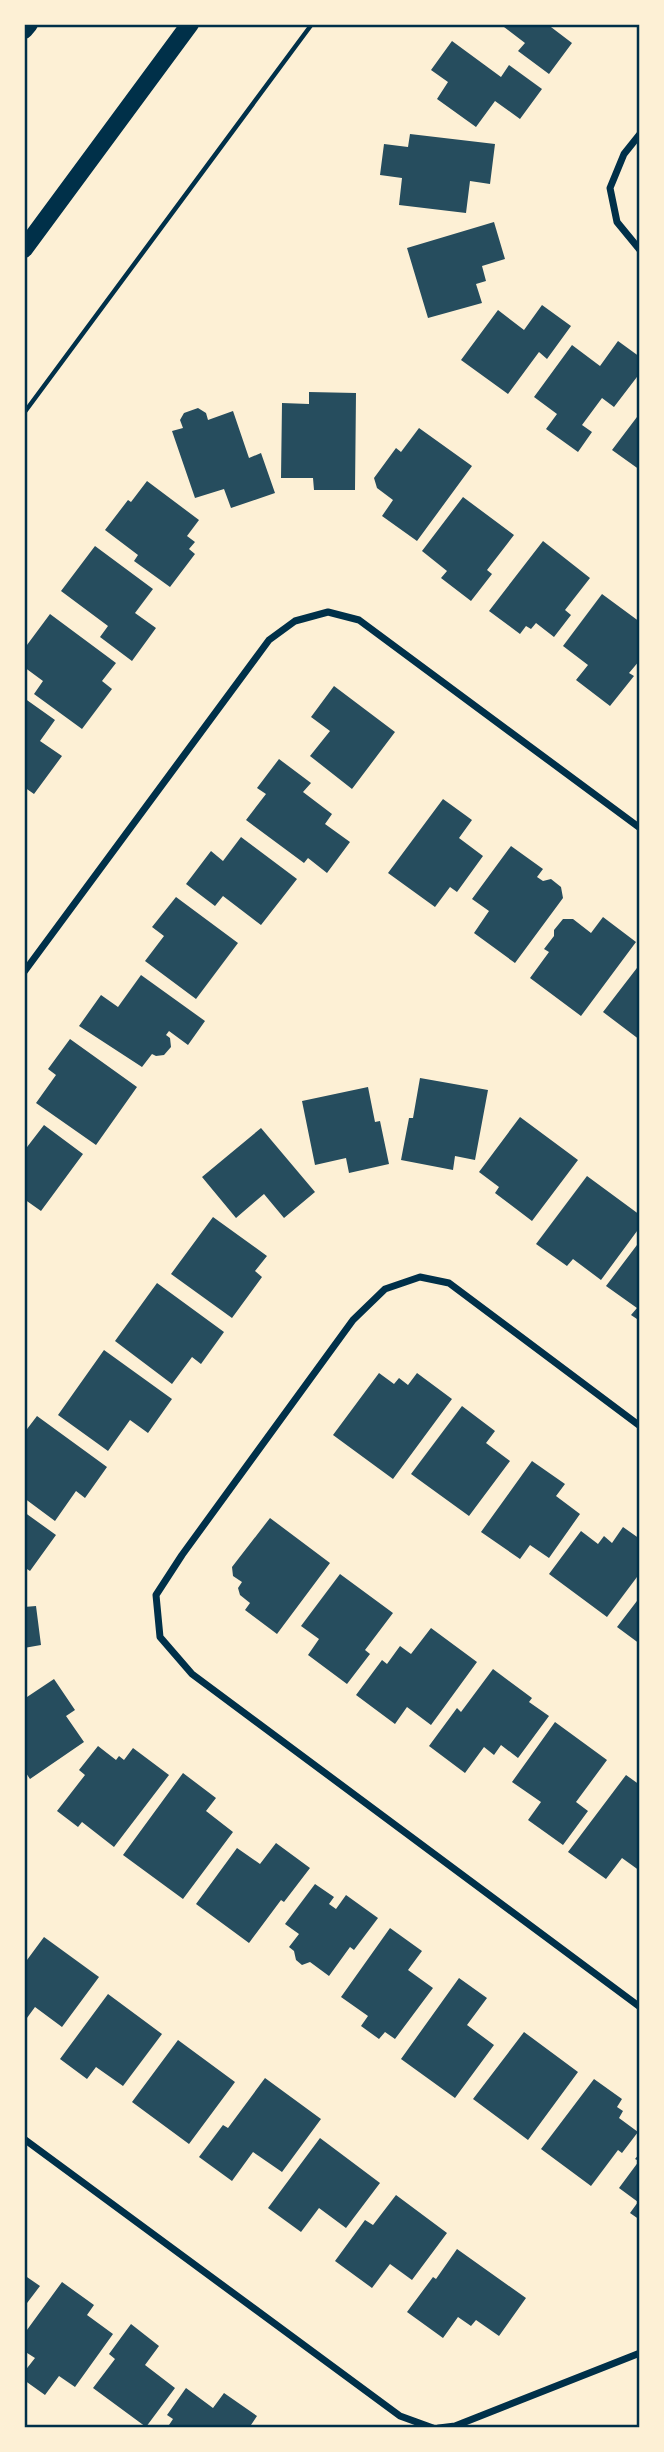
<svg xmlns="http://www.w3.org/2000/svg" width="664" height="2452" font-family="Jost,sans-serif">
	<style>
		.building { fill: #264d5e }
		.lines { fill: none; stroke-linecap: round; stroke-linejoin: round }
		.path { stroke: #003049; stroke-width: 4.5 }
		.minor { stroke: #003049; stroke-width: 7 }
		.primary { stroke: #003049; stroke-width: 18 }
		.neatline { fill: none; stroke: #003049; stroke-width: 2.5 }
	</style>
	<rect width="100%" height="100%" fill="#fdf0d5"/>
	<path class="building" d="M 500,24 L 547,24 L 572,43 L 549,74 L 518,51 L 525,43 Z
		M 452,41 L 501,77 L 509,65 L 542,89 L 520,119 L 495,101 L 476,127 L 437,99 L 448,82 L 431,70 Z
		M 410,134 L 495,144 L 490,184 L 470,181 L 466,213 L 399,205 L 402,178 L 380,175 L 384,144 L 408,147 Z
		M 494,222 L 505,259 L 482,266 L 486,281 L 476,284 L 482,303 L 428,318 L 407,248 Z
		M 542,305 L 571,326 L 547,359 L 539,352 L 508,394 L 461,360 L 498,310 L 524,330 Z
		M 618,341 L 640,357 L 640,373 L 614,407 L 602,398 L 582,425 L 592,432 L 578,452 L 546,429 L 557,414 L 534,397 L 572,345 L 600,366 Z
		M 309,392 L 356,393 L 355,490 L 314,490 L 313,478 L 281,478 L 282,403 L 309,404 Z
		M 198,408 L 206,413 L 208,420 L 233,411 L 249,458 L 261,453 L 275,493 L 231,508 L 224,489 L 195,498 L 172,431 L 183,428 L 180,420 L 184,413 Z
		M 640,413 L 640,470 L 612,450 Z
		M 419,428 L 472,466 L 417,541 L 382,516 L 393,500 L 377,488 L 374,478 L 396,448 L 401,452 Z
		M 147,481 L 199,520 L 187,536 L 195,542 L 189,549 L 195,554 L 170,587 L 134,561 L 138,555 L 105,530 L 128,500 L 131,502 Z
		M 463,497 L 514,535 L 487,570 L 492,574 L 471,601 L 441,578 L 447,571 L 422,551 Z
		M 543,541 L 590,578 L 565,610 L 571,615 L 554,637 L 536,623 L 531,629 L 526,626 L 520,634 L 489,611 Z
		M 95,546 L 153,589 L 135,613 L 156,628 L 132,661 L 100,637 L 108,626 L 61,591 Z
		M 602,594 L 640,622 L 640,660 L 629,673 L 634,676 L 610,706 L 576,680 L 588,665 L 563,646 Z
		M 50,614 L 116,663 L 102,681 L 112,689 L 82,729 L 34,694 L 43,681 L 24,667 L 24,649 Z
		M 334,686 L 395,732 L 352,789 L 310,756 L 330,731 L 311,717 Z
		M 24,698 L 55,720 L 40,741 L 62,756 L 34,794 L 24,787 Z
		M 279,759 L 311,783 L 303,792 L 332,814 L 325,824 L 350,842 L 327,873 L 308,858 L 304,863 L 246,820 L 266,794 L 257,788 Z
		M 443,799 L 472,820 L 459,838 L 483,856 L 457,892 L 450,887 L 435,907 L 388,873 Z
		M 241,837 L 297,879 L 261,925 L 223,896 L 215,906 L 186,884 L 211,851 L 223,861 Z
		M 511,846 L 543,869 L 537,877 L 543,881 L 551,879 L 561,887 L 563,898 L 515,963 L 474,933 L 489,911 L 472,899 Z
		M 176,897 L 238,943 L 196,999 L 145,961 L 164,936 L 152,927 Z
		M 603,917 L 636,942 L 581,1016 L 530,978 L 549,952 L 544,949 L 554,936 L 554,930 L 563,919 L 573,919 L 591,933 Z
		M 640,964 L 640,1040 L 603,1012 Z
		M 141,975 L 205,1021 L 188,1045 L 169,1031 L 166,1035 L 170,1038 L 171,1047 L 164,1055 L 156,1056 L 152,1054 L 142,1067 L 79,1026 L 101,995 L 118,1007 Z
		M 70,1039 L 137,1087 L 96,1145 L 36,1103 L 56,1075 L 48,1069 Z
		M 420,1078 L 488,1090 L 475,1160 L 455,1156 L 453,1170 L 401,1160 L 409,1118 L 413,1118 Z
		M 368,1087 L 375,1122 L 380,1121 L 389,1164 L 349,1173 L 346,1158 L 315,1165 L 302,1101 Z
		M 520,1117 L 578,1160 L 532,1221 L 495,1193 L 499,1187 L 479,1172 Z
		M 44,1125 L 83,1154 L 41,1211 L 24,1199 L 24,1151 Z
		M 261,1128 L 315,1192 L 284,1218 L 264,1194 L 236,1218 L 202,1177 Z
		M 587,1176 L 640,1215 L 640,1227 L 601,1280 L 573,1259 L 567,1266 L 536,1244 Z
		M 213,1217 L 267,1256 L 255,1271 L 262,1277 L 232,1318 L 171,1274 Z
		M 640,1241 L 640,1321 L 631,1315 L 637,1308 L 606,1286 Z
		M 157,1283 L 224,1332 L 201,1364 L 192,1357 L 172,1384 L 115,1341 Z
		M 104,1350 L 172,1399 L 148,1433 L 130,1420 L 108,1451 L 58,1415 Z
		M 379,1373 L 394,1384 L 399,1378 L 408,1385 L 417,1373 L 452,1399 L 393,1479 L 333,1435 Z
		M 462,1406 L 495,1431 L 486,1443 L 510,1461 L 469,1516 L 411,1474 Z
		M 37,1416 L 107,1467 L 85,1498 L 76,1491 L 55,1521 L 24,1498 L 24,1433 Z
		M 532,1461 L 565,1484 L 556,1496 L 580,1514 L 549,1558 L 530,1545 L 520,1559 L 481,1532 Z
		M 24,1512 L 56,1535 L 30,1571 L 24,1567 Z
		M 270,1518 L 330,1563 L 277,1634 L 245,1610 L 250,1603 L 240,1595 L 238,1588 L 242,1582 L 233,1576 L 232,1567 Z
		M 623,1527 L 640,1539 L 640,1573 L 607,1617 L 549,1574 L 581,1531 L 598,1544 L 604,1536 L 612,1543 Z
		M 340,1574 L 393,1613 L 365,1650 L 370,1654 L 347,1684 L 308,1655 L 319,1639 L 301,1626 Z
		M 640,1597 L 640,1644 L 617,1627 Z
		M 36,1606 L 41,1645 L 24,1648 L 24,1607 Z
		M 431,1628 L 477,1662 L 431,1725 L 407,1707 L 395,1724 L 356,1695 L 382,1660 L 387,1664 L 400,1646 L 411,1654 Z
		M 493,1669 L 532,1698 L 529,1702 L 549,1716 L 518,1758 L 501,1745 L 494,1755 L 484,1747 L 465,1773 L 429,1746 L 457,1708 L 461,1712 Z
		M 54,1679 L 75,1710 L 66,1716 L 84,1742 L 30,1779 L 24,1770 L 24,1699 Z
		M 555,1722 L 607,1760 L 576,1802 L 588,1811 L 563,1845 L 528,1820 L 541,1802 L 512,1782 Z
		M 98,1746 L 116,1760 L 119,1756 L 124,1760 L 133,1748 L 169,1775 L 114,1847 L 82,1822 L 78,1827 L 57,1811 L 85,1775 L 79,1770 Z
		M 183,1773 L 216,1798 L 206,1811 L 233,1832 L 183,1899 L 123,1855 Z
		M 626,1775 L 640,1785 L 640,1871 L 622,1858 L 606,1879 L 568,1852 Z
		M 276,1843 L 310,1868 L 284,1902 L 281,1900 L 249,1943 L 196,1904 L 237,1848 L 260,1864 Z
		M 315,1884 L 334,1897 L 329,1904 L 336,1909 L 346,1895 L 378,1918 L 354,1950 L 350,1947 L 329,1976 L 310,1962 L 302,1965 L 296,1960 L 294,1951 L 289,1947 L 299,1934 L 285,1924 Z
		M 390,1928 L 422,1951 L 408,1970 L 433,1988 L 395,2039 L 385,2032 L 379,2039 L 361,2026 L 368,2016 L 341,1997 Z
		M 44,1937 L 99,1977 L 62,2027 L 35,2007 L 24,2022 L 24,1964 Z
		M 459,1978 L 487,1998 L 467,2025 L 494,2045 L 455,2098 L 401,2059 Z
		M 108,1994 L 162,2034 L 123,2086 L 96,2067 L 87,2079 L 60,2059 Z
		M 524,2032 L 578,2072 L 528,2140 L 473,2099 Z
		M 178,2040 L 235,2082 L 189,2144 L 132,2102 Z
		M 265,2078 L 321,2119 L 282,2172 L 253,2152 L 232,2181 L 199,2157 L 223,2125 L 228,2128 Z
		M 594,2079 L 622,2099 L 617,2107 L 623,2111 L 619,2118 L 638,2132 L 622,2153 L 618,2150 L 591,2186 L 541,2149 Z
		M 320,2138 L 380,2183 L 346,2228 L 319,2208 L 301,2232 L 268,2208 Z
		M 640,2153 L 640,2220 L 630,2213 L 638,2202 L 619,2188 L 639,2161 L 635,2159 Z
		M 396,2195 L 447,2233 L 412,2280 L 390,2264 L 372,2288 L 335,2261 L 365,2220 L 373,2225 Z
		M 457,2249 L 526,2298 L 499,2336 L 476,2320 L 471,2326 L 458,2317 L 443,2338 L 407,2312 L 433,2277 L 436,2279 Z
		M 24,2275 L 40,2286 L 24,2307 Z
		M 62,2282 L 94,2305 L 87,2315 L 113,2334 L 75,2387 L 59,2376 L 45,2395 L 24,2380 L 24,2372 L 35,2358 L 24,2351 L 24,2334 Z
		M 131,2324 L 159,2346 L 145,2365 L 175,2388 L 146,2427 L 93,2388 L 115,2359 L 109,2354 Z
		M 186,2388 L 213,2408 L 224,2393 L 257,2416 L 249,2428 L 167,2428 L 173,2419 L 167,2415 Z"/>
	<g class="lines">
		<path class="path" d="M 24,413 L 312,24"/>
		<path class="minor" d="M 640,134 L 624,154 L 610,188 L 617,222 L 640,250
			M 24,972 L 269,640 L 295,621 L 328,612 L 359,620 L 640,828
			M 640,1426 L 449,1283 L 420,1277 L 385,1289 L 353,1320 L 182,1555 L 156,1595 L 160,1637 L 192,1674 L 640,2007
			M 24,2139 L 400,2416 L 433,2428
			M 439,2428 L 455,2426 L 640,2353"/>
		<path class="primary" d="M 24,30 L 29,24
			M 24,249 L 190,24"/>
	</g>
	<rect width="664" height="2452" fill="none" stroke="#fdf0d5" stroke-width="52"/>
	<rect x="26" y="26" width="612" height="2400" class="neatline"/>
</svg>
